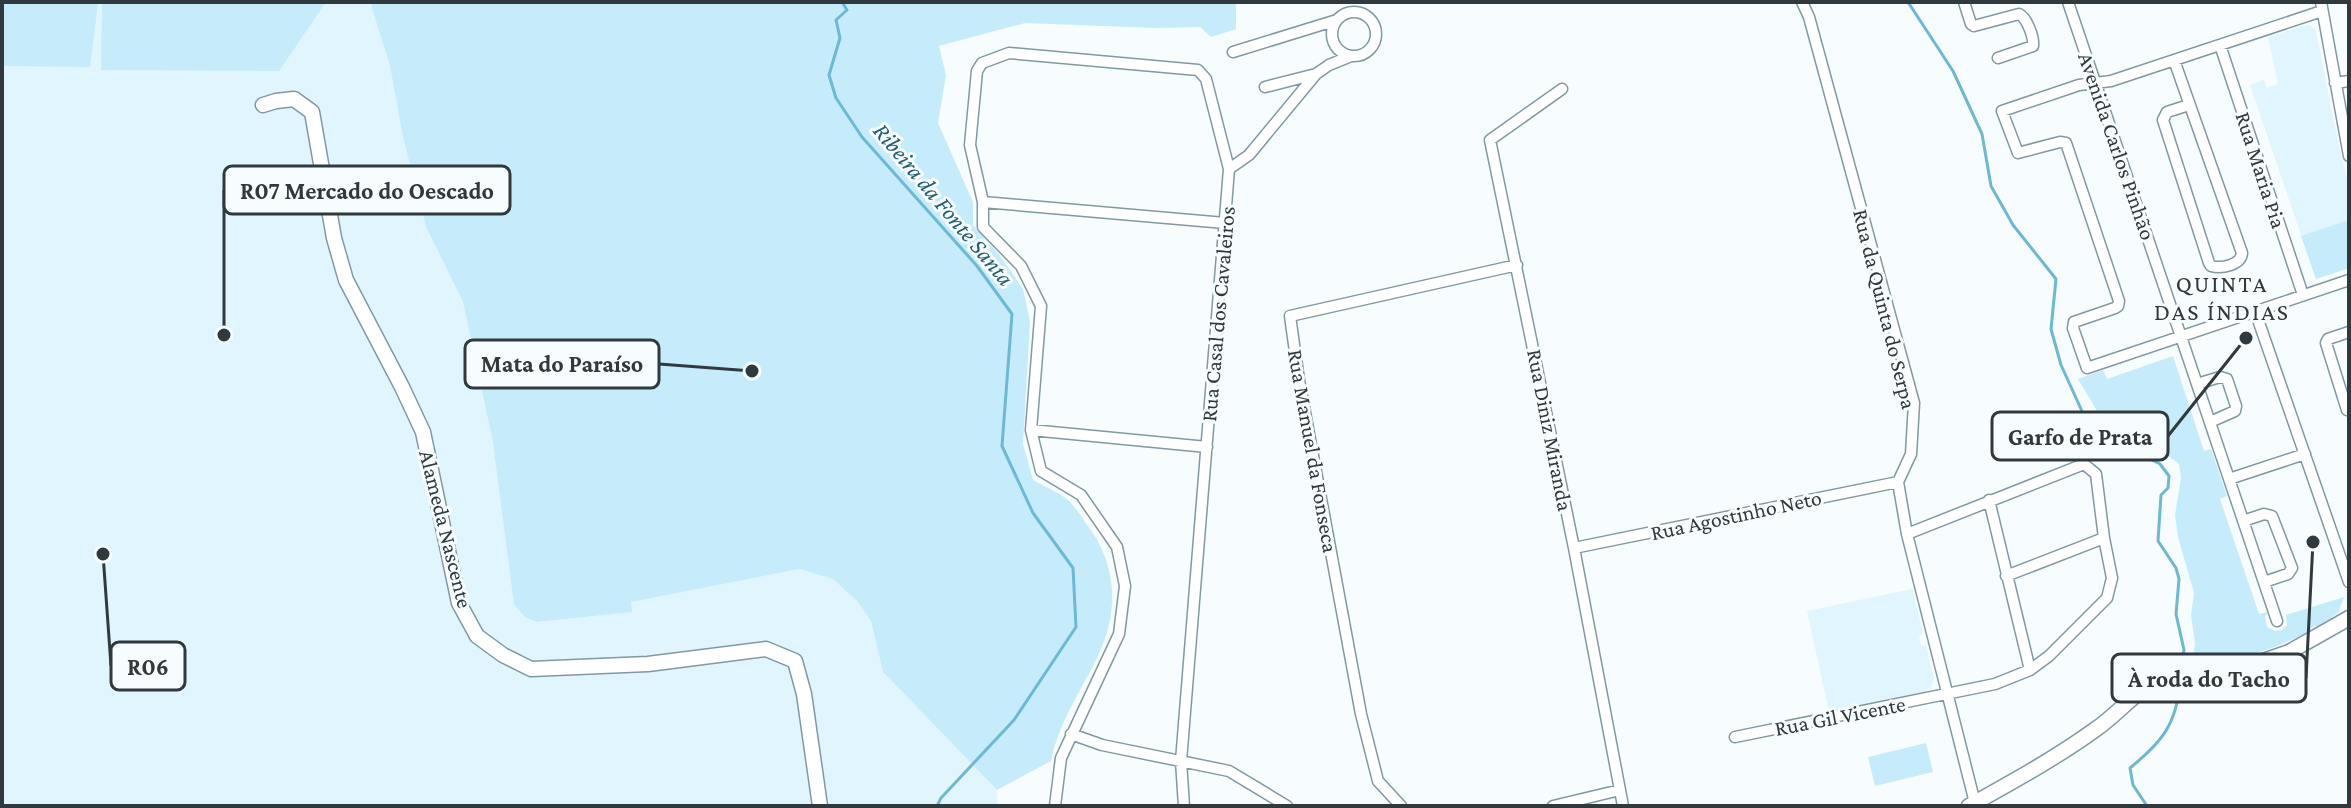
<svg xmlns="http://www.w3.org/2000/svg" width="2351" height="808" font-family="'Crimson Pro',serif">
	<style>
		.built { fill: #e0f5fd }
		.green { fill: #c6ecfb }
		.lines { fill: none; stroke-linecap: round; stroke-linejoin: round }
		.stream { stroke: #6db8d3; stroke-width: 3 }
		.street-casing { stroke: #8099a2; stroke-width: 13 }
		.secondary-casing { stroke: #8099a2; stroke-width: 17 }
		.street { stroke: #fff; stroke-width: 10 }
		.secondary { stroke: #fff; stroke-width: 14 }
		.labels { text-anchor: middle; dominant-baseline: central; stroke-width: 6; stroke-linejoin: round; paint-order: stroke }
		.street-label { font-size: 22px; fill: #303a3e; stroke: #f7fcfe }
		.water-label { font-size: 24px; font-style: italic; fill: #235e72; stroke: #f7fcfe }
		.neighbourhood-label { font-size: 24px; letter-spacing: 2px; fill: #303a3e; stroke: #f7fcfe }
		.leader { fill: none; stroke: #303a3e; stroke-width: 3 }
		.callout-dot { fill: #303a3e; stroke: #f7fcfe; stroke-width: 3 }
		.callout { fill: #f7fcfe; stroke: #303a3e; stroke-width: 3 }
		.callout-label { font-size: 24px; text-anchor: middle; font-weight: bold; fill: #303a3e }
	</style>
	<rect width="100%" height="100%" fill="#f7fcfe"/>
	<path class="built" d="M 2,2 L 370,2 L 390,66 L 403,138 L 426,227 L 463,302 L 493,443 L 537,622 L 631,612 L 630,602 L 799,569 L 833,579 L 857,601 L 871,621 L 883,672 L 997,790 L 998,806 L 2,806 Z
		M 2306,25 L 2310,25 L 2316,31 L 2339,147 L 2349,185 L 2349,268 L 2316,279 L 2250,85 L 2264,80 L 2267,88 L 2278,84 L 2268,37 Z
		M 1912,589 L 1923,632 L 1919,637 L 1921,645 L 1926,646 L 1934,678 L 1931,687 L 1925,692 L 1829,712 L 1807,611 Z"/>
	<path class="green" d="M 2,2 L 98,4 L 90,67 L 2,66 Z
		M 102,2 L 326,2 L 279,71 L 101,70 Z
		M 370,2 L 1236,2 L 1236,29 L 1211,37 L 1200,27 L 1156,28 L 1025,23 L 939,46 L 946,75 L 938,123 L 973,202 L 973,225 L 1001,257 L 1023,289 L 1030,321 L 1023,444 L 1033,480 C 1045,487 1061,493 1070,502 C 1076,508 1081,515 1085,522 C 1115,560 1120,604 1101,649 C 1085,686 1059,720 1051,761 L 997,790 L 883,672 L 871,621 L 857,601 L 833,579 L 799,569 L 631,602 L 632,612 L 537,622 L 525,617 L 514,604 L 493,443 L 463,302 L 426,227 L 403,138 L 390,66 Z
		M 2349,220 L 2349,268 L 2316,279 L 2301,236 Z
		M 2173,356 L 2204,451 L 2211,449 L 2227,496 L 2220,499 L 2259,614 L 2268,612 L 2265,617 L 2267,627 L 2275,631 L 2282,630 L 2287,625 L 2286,615 L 2344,597 L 2338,613 L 2332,617 L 2332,618 L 2317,627 L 2315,626 L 2311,628 L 2311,630 C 2267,654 2240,658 2191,666 L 2195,644 L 2191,615 L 2194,593 L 2178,537 L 2175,515 L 2181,478 L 2179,464 L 2152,443 L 2122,432 L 2100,416 L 2078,379 L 2103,370 L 2107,379 Z
		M 1926,743 L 1933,772 L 1875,786 L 1868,757 Z"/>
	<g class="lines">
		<path class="stream" d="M 842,2 L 847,10 L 836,20 L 840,38 L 829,75 L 836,98 L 862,137 L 977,266 L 1012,314 L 1002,446 L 1033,513 L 1073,568 L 1076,627 L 1014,720 L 941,798 L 937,806
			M 1908,2 L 1953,71 L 1982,134 L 1991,186 L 2013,225 L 2056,279 L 2051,329 L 2061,365 L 2081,409 L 2085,423 L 2096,433 L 2160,464 L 2169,476 L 2168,488 L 2161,495 L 2158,541 L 2176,568 L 2179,579 L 2176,614 L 2184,650 L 2180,669
			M 2147,806 L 2133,785 L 2130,768 C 2162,742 2177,724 2180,681"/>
		<g class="street-casing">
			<path id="street" d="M 1802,2 L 1809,17 L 1914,403 L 1911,454 L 1898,482 L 1907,534 L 1975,803
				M 1964,2 L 1971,24 L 1974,26 L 2019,14 C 2027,18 2034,37 2033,46 L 1998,58
				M 2068,2 L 2277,621
				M 2321,2 L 2349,156
				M 2322,11 L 2111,81 L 2079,85 L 2002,111 L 2018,153 L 2060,142 L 2066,143 L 2119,301 L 2118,306 L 2115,308 L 2074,322 L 2073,328 L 2087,368 L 2349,280
				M1332 34a22 22 0 1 1 44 0a22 22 0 1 1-44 0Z
				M 2220,45 L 2303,295
				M 1233,52 L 1337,20
				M 2174,60 L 2242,253 C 2241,265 2222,269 2211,266 L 2209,263 L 2163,120 L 2167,112 L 2189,105
				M 2335,83 L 2349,81
				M 1265,87 L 1316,74
				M 1562,89 L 1490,140 L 1574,548 L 1623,806
				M 1229,169 L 1249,155 L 1316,74 L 1329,65 L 1351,56
				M 983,202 L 1225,223
				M 2255,311 L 2349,582
				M 2197,384 L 2220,377 L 2227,379 L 2236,406 L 2235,411 L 2210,422
				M 2347,410 L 2326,343 L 2328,339 L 2349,332
				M 1031,430 L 1207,447
				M 2229,479 L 2305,454
				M 1989,500 L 2030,670
				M 2243,521 L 2264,514 L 2272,516 L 2292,568 L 2288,574 L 2264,582
				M 1574,548 L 1898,482
				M 2006,576 L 2104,538
				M 1071,734 L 1102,745 L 1229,771 L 1287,806
				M 1735,737 L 1995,684 L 2030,670 L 2049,656 L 2107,598 L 2112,578 L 2104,538 L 2096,474 L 2084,464 L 1907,534
				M 1055,806 L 1061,758 L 1119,634 L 1125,586 L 1117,547 L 1081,495 L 1041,471 L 1031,430 L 1041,306 L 1021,266 L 983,227 L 983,202 L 970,145 L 977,71 L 982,63 L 1009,53 L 1198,70 L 1206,79 L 1229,169 L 1181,761 L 1184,806
				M 1401,806 L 1378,781 L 1361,714 L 1299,380 L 1290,316 L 1517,265
				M 1553,806 L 1620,790"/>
		</g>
		<g class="secondary-casing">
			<path id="secondary" d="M 263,105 L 276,101 L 294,99 L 312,112 L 334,238 L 346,280 L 402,387 L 423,432 L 459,603 L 477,636 L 503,655 L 531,669 L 648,664 L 766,649 L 795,661 L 804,694 L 820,806
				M 1969,806 C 2012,782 2056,758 2096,729 C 2119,713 2134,692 2160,680 L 2263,661 L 2289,652 L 2349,618"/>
		</g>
		<use href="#street" class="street"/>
		<use href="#secondary" class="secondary"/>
	</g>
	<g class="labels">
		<g class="street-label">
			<text transform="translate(2117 146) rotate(71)">Avenida Carlos Pinhão</text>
			<text transform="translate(2261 170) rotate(72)">Rua Maria Pia</text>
			<text transform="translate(1885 309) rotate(76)">Rua da Quinta do Serpa</text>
			<text transform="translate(1218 314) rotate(-85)">Rua Casal dos Cavaleiros</text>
			<text transform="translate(1550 430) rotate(79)">Rua Diniz Miranda</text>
			<text transform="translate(1313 451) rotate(80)">Rua Manuel da Fonseca</text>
			<text transform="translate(1736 515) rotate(-12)">Rua Agostinho Neto</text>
			<text transform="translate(446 529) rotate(76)">Alameda Nascente</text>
			<text transform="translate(1840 716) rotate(-11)">Rua Gil Vicente</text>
		</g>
		<g class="water-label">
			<text transform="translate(944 204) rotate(50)">Ribeira da Fonte Santa</text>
		</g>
		<g class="neighbourhood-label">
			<text x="2222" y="283">QUINTA<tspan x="2222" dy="28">DAS ÍNDIAS</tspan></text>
		</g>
	</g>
	<path class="leader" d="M224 335L224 190M752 371L659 364M2246 338L2168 436M103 554L111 666M2313 542L2306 678"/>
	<g class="callout-dot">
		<circle cx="224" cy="335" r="8"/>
		<circle cx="752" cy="371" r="8"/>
		<circle cx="2246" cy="338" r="8"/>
		<circle cx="103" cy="554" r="8"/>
		<circle cx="2313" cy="542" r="8"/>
	</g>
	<g class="callout">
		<rect x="224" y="166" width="286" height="48" rx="8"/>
		<rect x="465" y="340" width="194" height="48" rx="8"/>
		<rect x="1992" y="412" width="176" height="48" rx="8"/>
		<rect x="111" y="642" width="74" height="48" rx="8"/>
		<rect x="2112" y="654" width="194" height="48" rx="8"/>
	</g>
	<g class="callout-label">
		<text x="367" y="199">R07 Mercado do Oescado</text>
		<text x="562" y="372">Mata do Paraíso</text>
		<text x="2080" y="445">Garfo de Prata</text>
		<text x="148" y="675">R06</text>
		<text x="2209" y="687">À roda do Tacho</text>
	</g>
	<rect width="2351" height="808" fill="none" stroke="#303a3e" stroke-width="8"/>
</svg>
